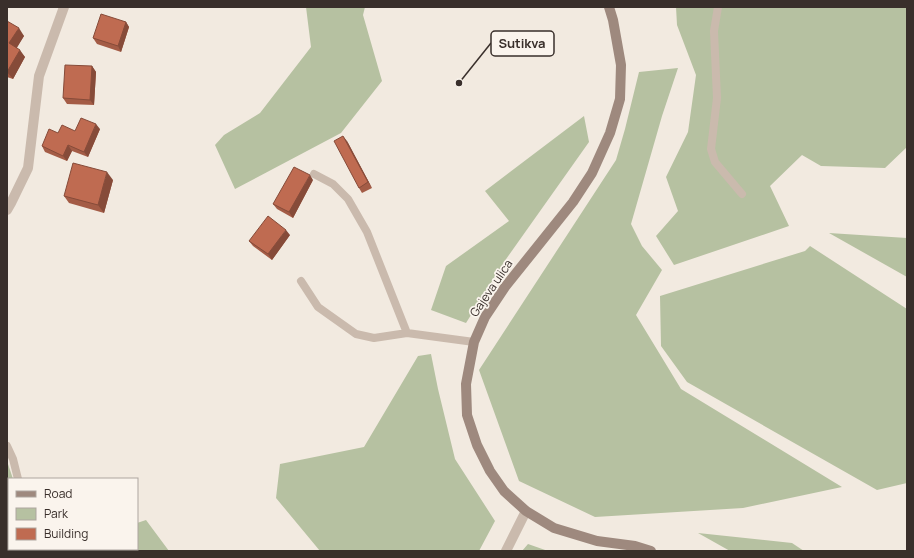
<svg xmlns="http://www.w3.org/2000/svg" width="914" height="558" font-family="Manrope,sans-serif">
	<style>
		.green { fill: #b6c1a1 }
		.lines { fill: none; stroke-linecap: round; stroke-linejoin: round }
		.service { stroke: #cabaad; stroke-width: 8 }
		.minor { stroke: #cabaad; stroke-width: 10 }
		.secondary { stroke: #9e897e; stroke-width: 10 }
		.wall { fill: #a45c46 }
		.shaded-wall { fill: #864b39 }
		.building { fill: #bf6b51; stroke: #864b39 }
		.labels { text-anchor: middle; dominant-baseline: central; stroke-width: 3.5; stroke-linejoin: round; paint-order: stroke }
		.street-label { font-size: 12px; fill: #392f2b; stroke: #faf4ed }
		.leader { fill: none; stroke: #392f2b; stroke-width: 1.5 }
		.callout-dot { fill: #392f2b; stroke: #faf4ed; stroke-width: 1.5 }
		.callout { fill: #faf4ed; stroke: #392f2b; stroke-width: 1.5 }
		.callout-label { font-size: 13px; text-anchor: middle; font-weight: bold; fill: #392f2b }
	</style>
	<rect width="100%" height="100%" fill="#f2eae0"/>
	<path class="green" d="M 306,7 L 365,7 L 363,15 L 382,81 L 341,133 L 235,189 L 215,145 L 224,135 L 260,113 L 311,47 Z
		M 676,7 L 907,7 L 907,147 L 885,168 L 821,166 L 802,155 L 770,186 L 789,226 L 674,265 L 656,236 L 678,211 L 666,177 L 688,132 L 696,75 L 677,25 Z
		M 678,68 L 662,116 L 631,224 L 642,246 L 662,270 L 636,315 L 681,389 L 842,487 L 743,508 L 595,517 L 519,481 L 479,370 L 616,160 L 625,129 L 639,72 Z
		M 584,116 L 589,142 L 504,262 L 466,323 L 431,310 L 446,266 L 509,221 L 485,191 Z
		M 829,233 L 907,238 L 907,277 Z
		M 810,246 L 907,309 L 907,483 L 877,490 L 687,382 L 661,346 L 660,296 L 805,251 Z
		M 431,354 L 438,389 L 455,459 L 495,521 L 479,551 L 320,551 L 276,498 L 280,464 L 364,447 L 418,356 Z
		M 7,461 L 13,479 L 9,479 L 9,543 L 7,538 Z
		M 146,520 L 169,551 L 12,551 L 11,549 L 137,549 L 137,523 Z
		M 698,533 L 792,543 L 804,551 L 730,551 Z
		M 528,544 L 548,551 L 522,551 Z"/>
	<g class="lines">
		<path class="service" d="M 718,7 L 714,31 L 717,98 L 711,149 L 715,162 L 742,194
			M 314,174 L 333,184 L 348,199 L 367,232 L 407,333
			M 301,281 L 318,307 L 356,334 L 374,338 L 407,333 L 474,342
			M 7,446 L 13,459 L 18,479"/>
		<path class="minor" d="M 7,210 L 11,203 L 28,168 L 39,76 L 64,7
			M 506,551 L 526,511"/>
		<path class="secondary" d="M 609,7 L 613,20 L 621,65 L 620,99 L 610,133 L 592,173 L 573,202 L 505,287 L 485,317 L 474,342 L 466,384 L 467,415 L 477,445 L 490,471 L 504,491 L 526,511 L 554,528 L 597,541 L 635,546 L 651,551"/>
	</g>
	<path class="wall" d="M 7,21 L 24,36 L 16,48 L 25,57 L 13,79 L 7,77 Z
		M 126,22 L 129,27 L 121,52 L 97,44 L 93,38 Z
		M 92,66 L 96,72 L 94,105 L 67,104 L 63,98 Z
		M 100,129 L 88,157 L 72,151 L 67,161 L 45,152 L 42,146 L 58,133 L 75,131 Z
		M 347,141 L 372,188 L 362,193 L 359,188 Z
		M 113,180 L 104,213 L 69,203 L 64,196 Z
		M 313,180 L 293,218 L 277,209 L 273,204 Z
		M 290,235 L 272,260 L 253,246 L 249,241 Z"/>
	<path class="shaded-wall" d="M 126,22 L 129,27 L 121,52 L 118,46 Z
		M 19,28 L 24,36 L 15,51 L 9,43 Z
		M 20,50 L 25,57 L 13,79 L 7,72 Z
		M 92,66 L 96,72 L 94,105 L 90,100 Z
		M 96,124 L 100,129 L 88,157 L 84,152 Z
		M 343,136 L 347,141 L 372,188 L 368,182 Z
		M 68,145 L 72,151 L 67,161 L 63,156 Z
		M 107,172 L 113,180 L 104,213 L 98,205 Z
		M 310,175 L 313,180 L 293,218 L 289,212 Z
		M 286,230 L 290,235 L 272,260 L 268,254 Z"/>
	<path class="building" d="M 101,14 L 126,22 L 118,46 L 93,38 Z
		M 7,21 L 19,28 L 9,43 L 20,50 L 7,72 Z
		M 65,65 L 92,66 L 90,100 L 63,98 Z
		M 81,118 L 96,124 L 84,152 L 68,145 L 63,156 L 42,146 L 49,129 L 58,133 L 62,125 L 75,131 Z
		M 343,136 L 368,182 L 359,188 L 334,141 Z
		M 73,163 L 107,172 L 98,205 L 64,196 Z
		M 294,167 L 310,175 L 289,212 L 273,204 Z
		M 268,216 L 286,230 L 268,254 L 249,241 Z"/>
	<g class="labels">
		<g class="street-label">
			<text transform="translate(491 288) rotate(-56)">Gajeva ulica</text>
		</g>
	</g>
	<path class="leader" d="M459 83L491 43"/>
	<circle class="callout-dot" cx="459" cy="83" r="4"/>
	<rect class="callout" x="491" y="31" width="63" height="25" rx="4"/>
	<g class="callout-label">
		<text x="522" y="48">Sutikva</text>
	</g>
	<rect width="914" height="558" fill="none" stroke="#392f2b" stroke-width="16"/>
	<rect x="8" y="478" width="130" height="72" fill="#faf4ed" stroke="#ada59f"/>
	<rect x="16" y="491" width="20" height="6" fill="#9e897e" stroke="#ada59f"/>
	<text x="44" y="498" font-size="12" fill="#392f2b">Road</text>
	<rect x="16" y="508" width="20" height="12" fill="#b6c1a1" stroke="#ada59f"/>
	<text x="44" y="518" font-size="12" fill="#392f2b">Park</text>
	<rect x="16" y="528" width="20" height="12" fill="#bf6b51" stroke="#ada59f"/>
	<text x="44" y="538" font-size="12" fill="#392f2b">Building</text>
</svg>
